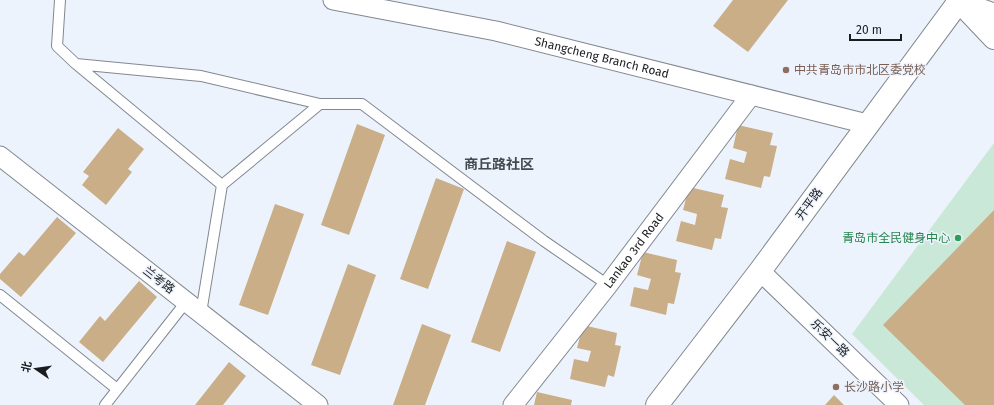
<svg xmlns="http://www.w3.org/2000/svg" width="994" height="405" font-family="'Fira Sans','Noto Sans SC',sans-serif">
	<style>
		.green { fill: #c9e8d7 }
		.building { fill: #c9ae87 }
		.lines { fill: none; stroke-linecap: round; stroke-linejoin: round }
		.lane-casing { stroke: #838890; stroke-width: 12 }
		.street-casing { stroke: #838890; stroke-width: 21 }
		.secondary-casing { stroke: #838890; stroke-width: 24 }
		.lane { stroke: #fff; stroke-width: 10 }
		.street { stroke: #fff; stroke-width: 19 }
		.secondary { stroke: #fff; stroke-width: 22 }
		.education-dot { fill: #8d6e63; stroke: #edf3fc; stroke-width: 1.5 }
		.leisure-dot { fill: #2e9e5b; stroke: #edf3fc; stroke-width: 1.5 }
		.labels { text-anchor: middle; dominant-baseline: central; stroke-width: 3; stroke-linejoin: round; paint-order: stroke }
		.street-label { font-size: 12px; fill: #1a1c1f; stroke: #edf3fc }
		.education-label { font-size: 12px; fill: #785e54; stroke: #edf3fc; text-anchor: start }
		.leisure-label { font-size: 12px; fill: #27864d; stroke: #edf3fc; text-anchor: end }
		.quarter-label { font-size: 14px; font-weight: bold; fill: #44484f; stroke: #edf3fc }
	</style>
	<rect width="100%" height="100%" fill="#edf3fc"/>
	<path class="green" d="M 994,143 L 994,405 L 924,405 L 852,334 Z"/>
	<path class="building" d="M 733,0 L 788,0 L 748,52 L 713,26 Z
		M 357,124 L 385,135 L 349,235 L 321,225 Z
		M 738,125 L 773,133 L 770,145 L 777,146 L 770,177 L 764,176 L 761,188 L 725,179 L 730,159 L 744,163 L 747,152 L 733,148 Z
		M 118,128 L 144,149 L 128,169 L 132,172 L 106,205 L 82,185 L 89,176 L 83,172 Z
		M 436,178 L 464,189 L 428,289 L 400,279 Z
		M 689,187 L 724,195 L 721,207 L 728,208 L 721,239 L 715,238 L 712,250 L 676,241 L 681,221 L 695,225 L 697,214 L 683,210 Z
		M 275,204 L 304,214 L 268,315 L 239,305 Z
		M 994,210 L 994,405 L 965,405 L 883,325 Z
		M 57,217 L 76,233 L 21,297 L 0,279 L 0,274 L 19,252 L 24,256 Z
		M 507,241 L 536,252 L 500,352 L 471,342 Z
		M 643,252 L 677,260 L 675,272 L 681,273 L 674,304 L 668,303 L 666,315 L 630,306 L 634,287 L 648,290 L 651,279 L 637,275 Z
		M 348,264 L 376,275 L 340,375 L 311,365 Z
		M 139,281 L 157,297 L 103,362 L 79,342 L 100,316 L 105,321 Z
		M 422,324 L 451,335 L 425,405 L 393,405 Z
		M 583,325 L 617,333 L 615,345 L 621,346 L 614,377 L 608,375 L 605,387 L 570,379 L 574,359 L 588,362 L 591,351 L 577,348 Z
		M 229,362 L 246,376 L 223,405 L 195,405 Z
		M 537,392 L 572,400 L 571,405 L 534,405 Z
		M 834,395 L 844,405 L 825,405 Z"/>
	<g class="lines">
		<g class="lane-casing">
			<path id="lane" d="M 60,0 L 57,46 L 76,64 L 222,185
				M 76,64 L 201,76 L 320,104 L 362,104 L 544,241 L 608,285
				M 0,295 L 117,389
				M 201,313 L 222,185 L 320,104
				M 105,405 L 186,302"/>
		</g>
		<g class="street-casing">
			<g id="street">
				<path id="s1" d="M 333,0 L 496,31 L 867,124"/>
				<path d="M 959,1 L 994,13"/>
				<path d="M 0,156 L 318,405"/>
				<path d="M 760,271 L 899,405"/>
				<path id="s2" d="M 513,405 L 608,285 L 751,95"/>
			</g>
		</g>
		<g class="secondary-casing">
			<path id="secondary" d="M 958,0 L 994,38
				M 657,405 L 760,271 L 960,0"/>
		</g>
		<use href="#lane" class="lane"/>
		<use href="#street" class="street"/>
		<use href="#secondary" class="secondary"/>
	</g>
	<g class="education-dot">
		<circle cx="786" cy="70" r="4"/>
		<circle cx="836" cy="387" r="4"/>
	</g>
	<circle class="leisure-dot" cx="958" cy="238" r="4"/>
	<g class="labels">
		<g class="street-label">
			<text stroke="none"><textPath href="#s1" startOffset="275">Shangcheng Branch Road</textPath></text>
			<text transform="translate(809 204) rotate(-54)">开平路</text>
			<text stroke="none"><textPath href="#s2" startOffset="196">Lankao 3rd Road</textPath></text>
			<text transform="translate(159 280) rotate(38)">兰考路</text>
			<text transform="translate(830 338) rotate(44)">乐安一路</text>
		</g>
		<g class="education-label">
			<text x="794" y="70">中共青岛市市北区委党校</text>
			<text x="844" y="387">长沙路小学</text>
		</g>
		<g class="leisure-label">
			<text x="950" y="238">青岛市全民健身中心</text>
		</g>
		<g class="quarter-label">
			<text x="499" y="164">商丘路社区</text>
		</g>
	</g>
	<g transform="translate(36 369) rotate(283)" stroke="#edf3fc" stroke-width="3" paint-order="stroke">
	<path d="M0-3L7 15L0 10L-7 15Z" fill="#1a1c1f"/>
	<text y="-6" font-size="11" font-weight="bold" text-anchor="middle" fill="#1a1c1f">北</text>
	</g>
	<path d="M850 34v6h51v-6" fill="none" stroke="#1a1c1f" stroke-width="2"/>
	<text x="856" y="34" font-size="12" fill="#1a1c1f" stroke="#edf3fc" stroke-width="3" paint-order="stroke">20 m</text>
</svg>
